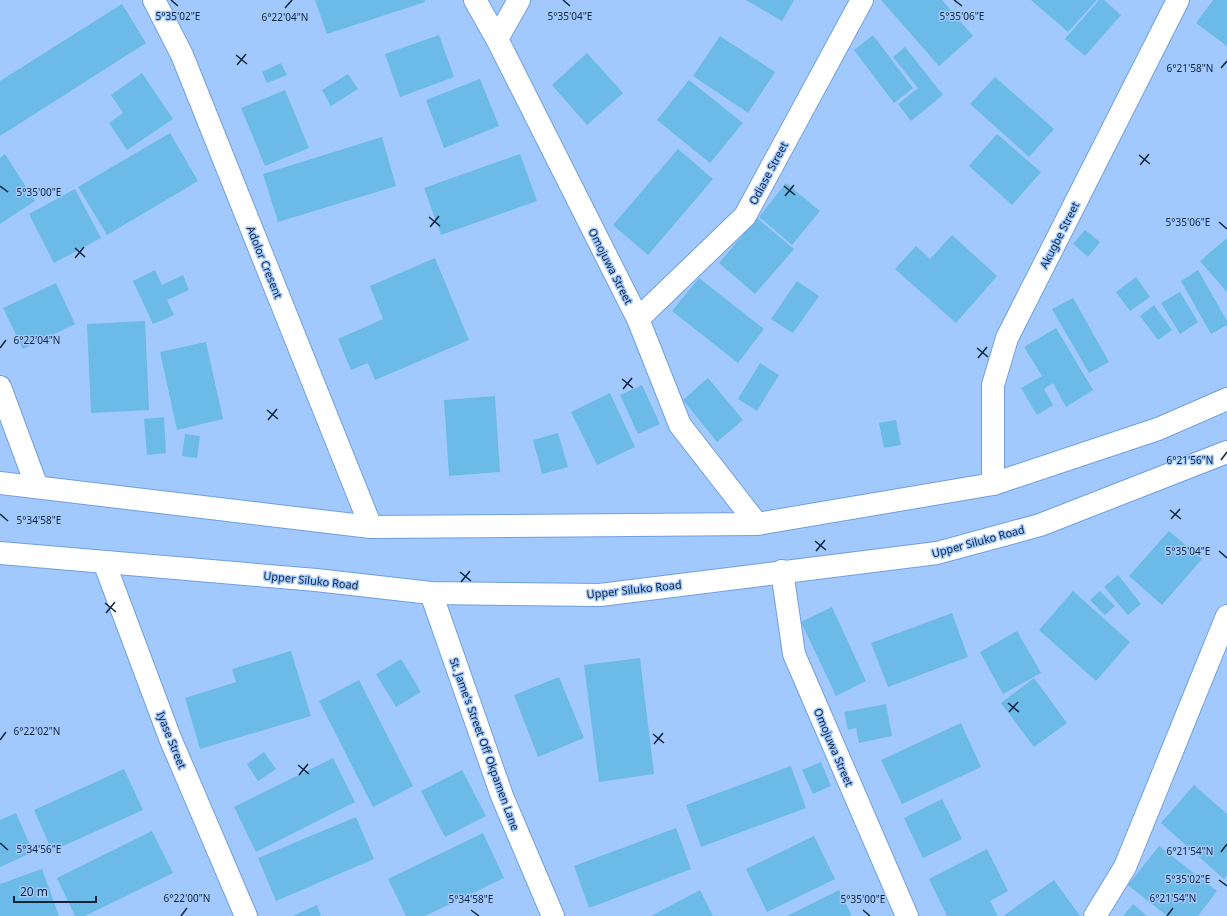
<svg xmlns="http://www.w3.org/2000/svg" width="1227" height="916" font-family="'Noto Sans',sans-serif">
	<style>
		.building { fill: #6cbae7 }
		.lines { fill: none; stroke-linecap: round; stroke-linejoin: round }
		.minor-casing { stroke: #709fde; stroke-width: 24 }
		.major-casing { stroke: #709fde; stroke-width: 24 }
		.minor { stroke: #fff; stroke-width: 22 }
		.major { stroke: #fff; stroke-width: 22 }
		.ticks { fill: none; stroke: #10233c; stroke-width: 1.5 }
		.labels { text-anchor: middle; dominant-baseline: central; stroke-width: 3; stroke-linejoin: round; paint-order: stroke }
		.street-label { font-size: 11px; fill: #10233c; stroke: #a2c9fd }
		.ticks-label { font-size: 10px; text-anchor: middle; fill: #10233c; stroke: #a2c9fd; stroke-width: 3; stroke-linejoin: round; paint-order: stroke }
	</style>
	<rect width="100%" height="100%" fill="#a2c9fd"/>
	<path class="building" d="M 315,0 L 425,0 L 425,2 L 327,34 Z
		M 746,0 L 794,0 L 782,21 Z
		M 881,0 L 942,0 L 973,36 L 939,66 Z
		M 1031,0 L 1097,0 L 1068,32 Z
		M 1099,0 L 1104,0 L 1121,15 L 1085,56 L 1065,39 Z
		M 1213,0 L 1227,0 L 1227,46 L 1196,23 Z
		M 122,4 L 146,43 L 0,136 L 0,81 Z
		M 439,35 L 454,77 L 400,97 L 385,54 Z
		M 873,35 L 913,88 L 894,103 L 854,50 Z
		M 720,36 L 775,72 L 748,113 L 693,76 Z
		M 905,47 L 943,95 L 911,121 L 898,104 L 918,88 L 893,57 Z
		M 587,53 L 623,93 L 587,125 L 552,85 Z
		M 281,63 L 287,75 L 267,83 L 262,72 Z
		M 142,73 L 173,119 L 127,150 L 109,123 L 123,113 L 111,95 Z
		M 348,74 L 358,89 L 331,106 L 322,90 Z
		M 995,77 L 1054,129 L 1029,157 L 970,104 Z
		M 480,79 L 499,126 L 444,148 L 426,100 Z
		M 689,80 L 743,123 L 710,163 L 657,120 Z
		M 285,90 L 309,148 L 265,166 L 241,108 Z
		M 170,133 L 198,181 L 107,235 L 78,187 Z
		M 997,134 L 1041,172 L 1012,205 L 969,166 Z
		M 382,137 L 396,186 L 278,222 L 263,174 Z
		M 678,149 L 713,179 L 648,255 L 613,225 Z
		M 5,154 L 35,201 L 0,224 L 0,158 Z
		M 520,154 L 537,201 L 441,235 L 424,188 Z
		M 786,183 L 820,211 L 792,245 L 759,217 Z
		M 75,189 L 101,238 L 54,263 L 29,214 Z
		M 757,218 L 794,249 L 755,294 L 719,263 Z
		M 1085,230 L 1100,242 L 1088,257 L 1073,244 Z
		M 952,235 L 997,276 L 956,323 L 895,269 L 916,246 L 930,259 Z
		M 1227,238 L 1227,292 L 1200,261 Z
		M 435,258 L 469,340 L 375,380 L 368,363 L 351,370 L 338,339 L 383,319 L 370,286 Z
		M 155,270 L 162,285 L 183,275 L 189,290 L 167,300 L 174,315 L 153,324 L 133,281 Z
		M 1198,270 L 1227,321 L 1227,325 L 1211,334 L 1181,281 Z
		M 1136,277 L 1150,297 L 1130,311 L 1116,292 Z
		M 699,278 L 764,329 L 738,363 L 672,311 Z
		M 797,281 L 819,296 L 793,333 L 771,319 Z
		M 56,283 L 75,324 L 23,349 L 3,308 Z
		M 1180,292 L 1198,322 L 1180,334 L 1161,303 Z
		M 1073,298 L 1109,362 L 1089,373 L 1052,309 Z
		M 1154,305 L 1172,330 L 1158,340 L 1140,316 Z
		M 145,321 L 149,410 L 91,413 L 87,324 Z
		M 1056,328 L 1093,390 L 1066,407 L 1053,383 L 1044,389 L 1053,405 L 1037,415 L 1021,388 L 1042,376 L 1024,347 Z
		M 206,342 L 223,419 L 177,430 L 160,352 Z
		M 760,363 L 779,375 L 757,411 L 738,399 Z
		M 708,378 L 743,420 L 717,442 L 683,400 Z
		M 642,385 L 660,424 L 638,434 L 620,395 Z
		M 610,393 L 635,447 L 597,465 L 571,412 Z
		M 495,396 L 500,472 L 449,476 L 444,400 Z
		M 164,417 L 166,453 L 147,455 L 144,419 Z
		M 896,420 L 901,445 L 884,448 L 879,423 Z
		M 558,433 L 568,467 L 542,474 L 533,440 Z
		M 185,434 L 200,436 L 197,458 L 182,456 Z
		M 1169,531 L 1202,559 L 1162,605 L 1129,576 Z
		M 1118,575 L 1141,604 L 1128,615 L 1104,587 Z
		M 1073,591 L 1130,642 L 1096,681 L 1039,630 Z
		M 1100,591 L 1115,606 L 1105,615 L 1090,600 Z
		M 832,607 L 866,681 L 836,696 L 801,622 Z
		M 952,613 L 968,657 L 888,687 L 871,643 Z
		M 1017,631 L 1041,673 L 1003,694 L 980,652 Z
		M 291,651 L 311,716 L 200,749 L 185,698 L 236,682 L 232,669 Z
		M 640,658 L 654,774 L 599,782 L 584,665 Z
		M 401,659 L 421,692 L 396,707 L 376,674 Z
		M 559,677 L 584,738 L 538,757 L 514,695 Z
		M 1034,678 L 1067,723 L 1034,747 L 1001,703 Z
		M 359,680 L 413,786 L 373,807 L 319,701 Z
		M 886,704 L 892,736 L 859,743 L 856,728 L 848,730 L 844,712 Z
		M 961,723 L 981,767 L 902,804 L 881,760 Z
		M 264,752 L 276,769 L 258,781 L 247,764 Z
		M 333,758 L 355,802 L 256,852 L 234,807 Z
		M 821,762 L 831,786 L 813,794 L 802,770 Z
		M 791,766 L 806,808 L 701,847 L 686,805 Z
		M 124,769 L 143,810 L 52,851 L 34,810 Z
		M 462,770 L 486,816 L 445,837 L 421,791 Z
		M 1194,785 L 1227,814 L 1227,875 L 1224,879 L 1161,823 Z
		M 942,799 L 962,839 L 923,858 L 904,818 Z
		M 16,813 L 33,852 L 0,867 L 0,820 Z
		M 356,817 L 374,859 L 276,901 L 258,858 Z
		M 676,828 L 691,869 L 589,908 L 574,866 Z
		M 152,831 L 173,873 L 85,916 L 75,916 L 57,878 Z
		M 483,833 L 504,878 L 425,916 L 406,916 L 388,879 Z
		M 814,836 L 835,879 L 767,912 L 746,869 Z
		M 1159,846 L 1217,891 L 1198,916 L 1167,916 L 1128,885 Z
		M 987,849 L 1008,891 L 990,901 L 998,916 L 947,916 L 929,879 Z
		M 42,869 L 59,916 L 0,916 L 0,884 Z
		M 1054,880 L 1080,916 L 1003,916 Z
		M 700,890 L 713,916 L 651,916 Z
		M 839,890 L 852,916 L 787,916 Z
		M 1133,904 L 1147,916 L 1123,916 Z
		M 317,905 L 321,916 L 293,916 Z"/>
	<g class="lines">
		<g class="minor-casing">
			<path id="minor" d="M 154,0 L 182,55 L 371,527
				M 475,0 L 497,39 L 638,319 L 680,425 L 757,524
				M 497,39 L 519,0
				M 638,319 L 745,216 L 862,0
				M 0,387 L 37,487
				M 993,484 L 993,385 L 1007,338 L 1178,0
				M 104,562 L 170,738 L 246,916
				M 782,571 L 794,654 L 907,916
				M 431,593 L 502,796 L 553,916
				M 1095,916 L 1125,867 L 1227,616"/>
		</g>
		<g class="major-casing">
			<path id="major" d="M 0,483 L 371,527 L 757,524 L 993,484 L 1158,429 L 1227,399
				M 0,553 L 316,580 L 431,593 L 600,595 L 937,553 L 1040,525 L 1227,452"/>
		</g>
		<use href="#minor" class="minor"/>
		<use href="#major" class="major"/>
	</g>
	<path class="ticks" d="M 171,0 L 178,6M 563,0 L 570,6M 954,0 L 962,6M 285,8 L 292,0M 236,55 L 247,64M 237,65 L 246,54M 1221,68 L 1227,61M 1139,155 L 1150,164M 1140,165 L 1149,154M 0,186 L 8,192M 784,186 L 795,195M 785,196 L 794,185M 429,217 L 440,226M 1219,222 L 1227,229M 430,227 L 439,216M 75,248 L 85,257M 75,258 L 84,247M 0,348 L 6,340M 977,348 L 988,357M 978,358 L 987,347M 622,379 L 633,388M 623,389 L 632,378M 267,410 L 278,419M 268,420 L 277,409M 1221,460 L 1227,452M 1170,510 L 1181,519M 0,514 L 8,521M 1171,519 L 1180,509M 815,541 L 826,550M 816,551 L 825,540M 1219,551 L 1227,558M 460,572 L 471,581M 461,582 L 470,571M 105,603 L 116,612M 106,613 L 115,602M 1008,703 L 1019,712M 1009,712 L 1018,702M 653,734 L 664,743M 0,740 L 6,732M 654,744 L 663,733M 298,765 L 309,774M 299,775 L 308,764M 0,843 L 8,850M 1221,852 L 1227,844M 1219,880 L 1227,886M 471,910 L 479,916M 863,910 L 870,916M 181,916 L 187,908M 1167,916 L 1173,908"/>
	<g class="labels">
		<g class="street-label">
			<text transform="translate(768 173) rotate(-62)">Odiase Street</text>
			<text transform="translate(1059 235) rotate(-63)">Akugbe Street</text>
			<text transform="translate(265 262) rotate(68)">Adolor Cresent</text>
			<text transform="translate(611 266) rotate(63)">Omojuwa Street</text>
			<text transform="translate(978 541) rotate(-15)">Upper Siluko Road</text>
			<text transform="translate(311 580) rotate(6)">Upper Siluko Road</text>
			<text transform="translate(634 589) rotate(-6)">Upper Siluko Road</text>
			<text transform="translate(172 740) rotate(68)">Iyase Street</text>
			<text transform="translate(485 744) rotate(70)">St. Jame's Street Off Okpamen Lane</text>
			<text transform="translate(834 747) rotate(67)">Omojuwa Street</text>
		</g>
	</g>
	<g class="ticks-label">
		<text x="570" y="20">5°35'04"E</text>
		<text x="962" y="20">5°35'06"E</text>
		<text x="178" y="20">5°35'02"E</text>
		<text x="285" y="21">6°22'04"N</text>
		<text x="1190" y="72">6°21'58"N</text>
		<text x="39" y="196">5°35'00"E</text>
		<text x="1188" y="226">5°35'06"E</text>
		<text x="37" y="344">6°22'04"N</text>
		<text x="1190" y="464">6°21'56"N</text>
		<text x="39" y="524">5°34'58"E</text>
		<text x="1188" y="555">5°35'04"E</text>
		<text x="37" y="735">6°22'02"N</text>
		<text x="39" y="853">5°34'56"E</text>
		<text x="1190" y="855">6°21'54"N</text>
		<text x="1188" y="883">5°35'02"E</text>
		<text x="187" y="902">6°22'00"N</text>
		<text x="1173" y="902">6°21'54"N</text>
		<text x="471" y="903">5°34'58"E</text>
		<text x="863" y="903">5°35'00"E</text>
	</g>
	<path d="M14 896v6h82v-6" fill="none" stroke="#10233c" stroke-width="2"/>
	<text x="20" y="896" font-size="12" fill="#10233c" stroke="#a2c9fd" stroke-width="3" paint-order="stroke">20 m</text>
</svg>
